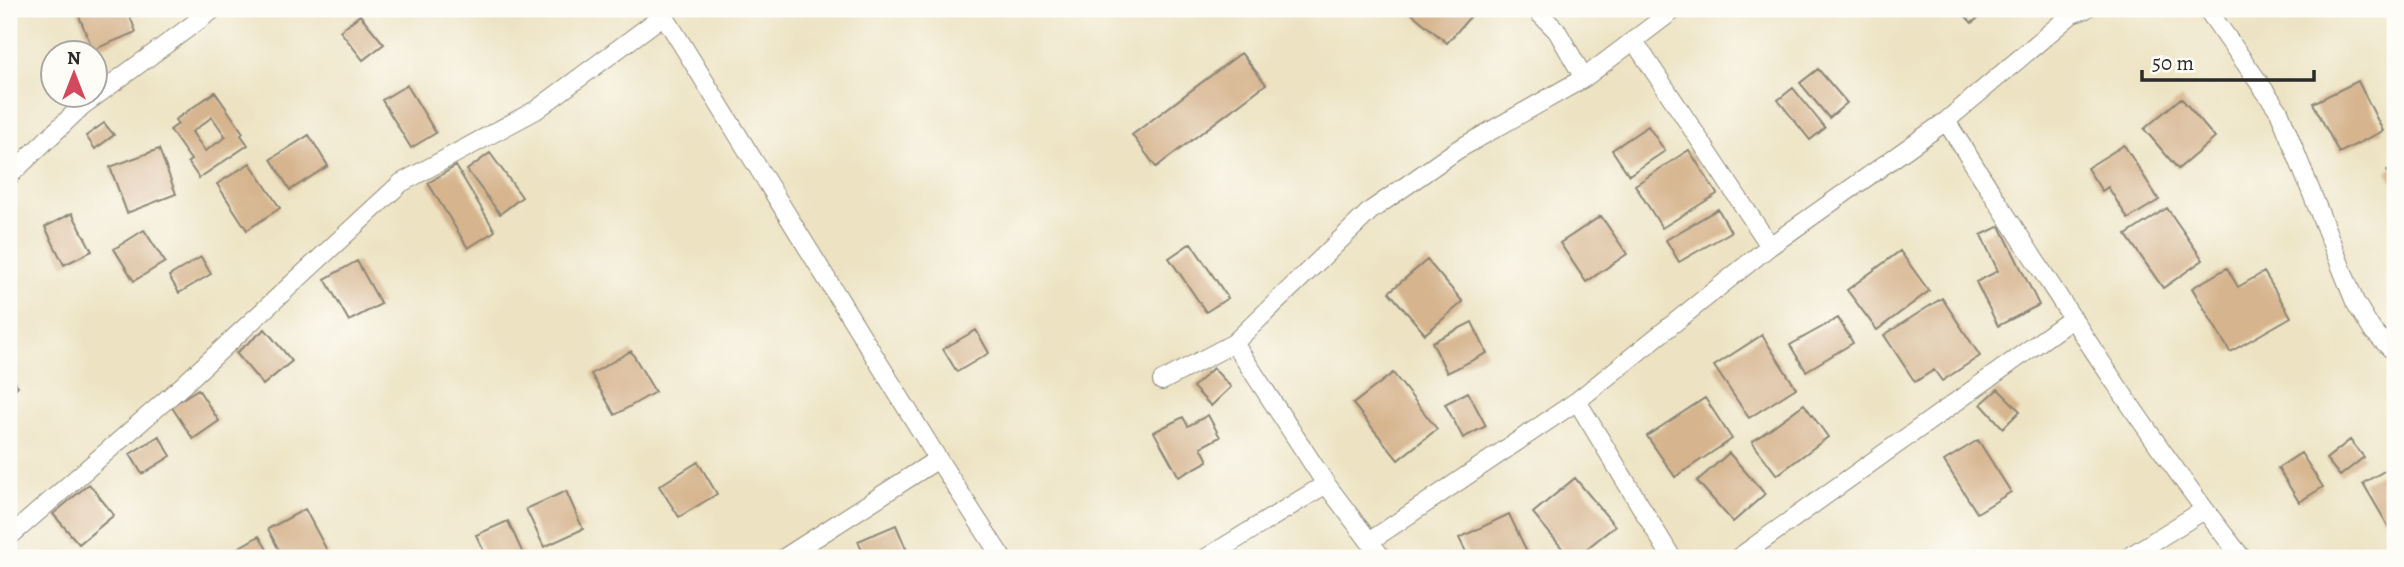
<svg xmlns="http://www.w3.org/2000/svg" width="2404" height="567" font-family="Alegreya,serif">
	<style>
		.building { fill: #d6b48d; fill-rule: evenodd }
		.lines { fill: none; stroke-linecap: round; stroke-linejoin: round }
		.street-casing { stroke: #8c8777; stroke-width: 20 }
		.street { stroke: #fff; stroke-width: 18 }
	</style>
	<rect width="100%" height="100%" fill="#fdfcf7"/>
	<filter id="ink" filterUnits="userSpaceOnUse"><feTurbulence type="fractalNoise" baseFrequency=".0143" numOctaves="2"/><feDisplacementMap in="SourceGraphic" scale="14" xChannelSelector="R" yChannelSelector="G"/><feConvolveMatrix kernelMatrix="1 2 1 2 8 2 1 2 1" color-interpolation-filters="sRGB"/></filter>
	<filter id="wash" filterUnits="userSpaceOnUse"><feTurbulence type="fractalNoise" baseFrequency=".00686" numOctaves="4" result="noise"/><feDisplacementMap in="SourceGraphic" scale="28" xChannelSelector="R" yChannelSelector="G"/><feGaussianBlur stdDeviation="1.57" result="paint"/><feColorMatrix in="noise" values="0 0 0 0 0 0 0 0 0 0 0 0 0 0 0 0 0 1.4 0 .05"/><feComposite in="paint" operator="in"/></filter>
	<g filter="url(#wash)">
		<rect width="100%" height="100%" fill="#ede3c3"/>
		<g id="blocks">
			<path class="building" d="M 76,9 L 127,9 L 136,32 L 93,50 Z
				M 1415,9 L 1477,9 L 1447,43 L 1411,13 Z
				M 1959,9 L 1988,9 L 1972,23 Z
				M 360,15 L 384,44 L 363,60 L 340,31 Z
				M 1241,53 L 1266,84 L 1156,167 L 1132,135 Z
				M 1818,69 L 1847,103 L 1829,118 L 1800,83 Z
				M 2358,81 L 2383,131 L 2339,153 L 2313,103 Z
				M 407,85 L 436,133 L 411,148 L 382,100 Z
				M 1793,88 L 1825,128 L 1810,140 L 1778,100 Z
				M 215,92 L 243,133 L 241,135 L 248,145 L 199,178 L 188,162 L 191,160 L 170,130 L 178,124 L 175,120 ZM 212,117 L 226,137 L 205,151 L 192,132 Z
				M 2181,98 L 2215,138 L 2178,169 L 2144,129 Z
				M 104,123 L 114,135 L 95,149 L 86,136 Z
				M 1648,126 L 1665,151 L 1629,175 L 1612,150 Z
				M 309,135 L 328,166 L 290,190 L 271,159 Z
				M 2124,145 L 2159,200 L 2128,219 L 2108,187 L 2102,191 L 2087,168 Z
				M 159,149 L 176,194 L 127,213 L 110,167 Z
				M 1689,150 L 1717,194 L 1662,228 L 1635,185 Z
				M 490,153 L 522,197 L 500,214 L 467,170 Z
				M 250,163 L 280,208 L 247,230 L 217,184 Z
				M 456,166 L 495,231 L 468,248 L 428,183 Z
				M 2395,167 L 2395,188 L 2387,171 Z
				M 2167,208 L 2203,260 L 2163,288 L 2126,235 Z
				M 1718,209 L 1731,232 L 1679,262 L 1666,240 Z
				M 72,213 L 92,251 L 64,265 L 45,227 Z
				M 1601,216 L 1627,254 L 1586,282 L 1560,243 Z
				M 2000,226 L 2039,305 L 1998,326 L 1976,282 L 1998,271 L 1981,235 Z
				M 144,230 L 165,262 L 134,281 L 114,249 Z
				M 1191,243 L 1228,298 L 1206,312 L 1169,258 Z
				M 1900,251 L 1929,291 L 1877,330 L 1847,290 Z
				M 201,257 L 211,274 L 179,293 L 169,276 Z
				M 1427,260 L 1463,302 L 1425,334 L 1389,292 Z
				M 357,261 L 381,304 L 349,321 L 325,279 Z
				M 2227,268 L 2238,287 L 2264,272 L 2291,317 L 2230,352 L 2192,288 Z
				M 1942,298 L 1980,356 L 1942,381 L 1934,370 L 1915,382 L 1884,335 Z
				M 1838,318 L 1853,343 L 1806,371 L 1790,345 Z
				M 1472,322 L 1487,353 L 1447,373 L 1432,342 Z
				M 265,329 L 292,361 L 263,385 L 236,353 Z
				M 976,330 L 989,353 L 957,372 L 943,349 Z
				M 1762,335 L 1796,388 L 1749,418 L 1714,366 Z
				M 631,351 L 655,392 L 615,415 L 591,374 Z
				M 1213,368 L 1231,387 L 1211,406 L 1193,387 Z
				M 1393,373 L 1437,429 L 1398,460 L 1353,404 Z
				M 9,376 L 18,386 L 9,395 Z
				M 198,389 L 219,421 L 193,439 L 171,406 Z
				M 1998,389 L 2020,411 L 2003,428 L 1981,404 Z
				M 1468,392 L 1486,426 L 1463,438 L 1445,404 Z
				M 1705,398 L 1732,439 L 1675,477 L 1647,436 Z
				M 1804,404 L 1828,437 L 1777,475 L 1752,442 Z
				M 1208,415 L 1220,437 L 1201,447 L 1208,461 L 1179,477 L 1154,432 L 1183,417 L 1188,426 Z
				M 159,436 L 171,456 L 142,474 L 130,454 Z
				M 1978,440 L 2011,492 L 1977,513 L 1944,461 Z
				M 2350,440 L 2364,457 L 2340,476 L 2326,459 Z
				M 1729,453 L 1765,494 L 1733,522 L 1697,481 Z
				M 2301,453 L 2323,487 L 2299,502 L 2278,468 Z
				M 698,462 L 717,494 L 679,517 L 659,486 Z
				M 2395,465 L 2395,529 L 2391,531 L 2363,483 Z
				M 1575,478 L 1615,526 L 1575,558 L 1570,558 L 1533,513 Z
				M 89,484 L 114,515 L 79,544 L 53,514 Z
				M 566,491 L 583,529 L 544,547 L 526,509 Z
				M 305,509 L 331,558 L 283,558 L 268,529 Z
				M 1509,514 L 1530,558 L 1469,558 L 1459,538 Z
				M 508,521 L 525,558 L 487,558 L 476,535 Z
				M 896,525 L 910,558 L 865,558 L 858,541 Z
				M 259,536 L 271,556 L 266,558 L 234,558 L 231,552 Z"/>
		</g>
	</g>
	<g filter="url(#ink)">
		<use href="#blocks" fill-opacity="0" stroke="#8c8777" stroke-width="2"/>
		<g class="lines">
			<g class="street-casing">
				<path id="street" d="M 660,9 L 938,459 L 1002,558
					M 1535,9 L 1557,31 L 1584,78
					M 2207,9 L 2279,111 L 2355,302 L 2372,330 L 2395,353
					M 1634,41 L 1770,246
					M 1946,121 C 2041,269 2133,420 2242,558
					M 9,176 L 82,106 L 214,9
					M 1234,343 L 1326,484 L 1382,558
					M 1162,381 L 1234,343 L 1370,211 L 1457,150 L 1584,78 L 1675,9
					M 1577,401 L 1672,558
					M 9,537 L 182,386 L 401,183 L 536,110 L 664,15
					M 1370,541 L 1577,401 L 1770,246 L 1946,121 L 2072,14 L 2086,9
					M 784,558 L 938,459
					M 1206,558 L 1326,484
					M 1738,558 L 2073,318
					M 2127,558 L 2204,510"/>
			</g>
			<use href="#street" class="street"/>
		</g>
	</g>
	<rect width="2404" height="567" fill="none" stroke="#fdfcf7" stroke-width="35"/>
	<g transform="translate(74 74)"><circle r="33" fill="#fdfcf7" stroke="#a9a8a5" stroke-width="2"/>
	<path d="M0-5L12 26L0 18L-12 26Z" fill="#d1495b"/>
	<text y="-10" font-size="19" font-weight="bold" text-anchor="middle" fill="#2b2b2b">N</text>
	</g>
	<path d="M2142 70v10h172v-10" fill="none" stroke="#2b2b2b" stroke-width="3.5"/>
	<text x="2152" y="70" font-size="21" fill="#2b2b2b" stroke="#fdfcf7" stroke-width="5" paint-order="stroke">50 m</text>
</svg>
